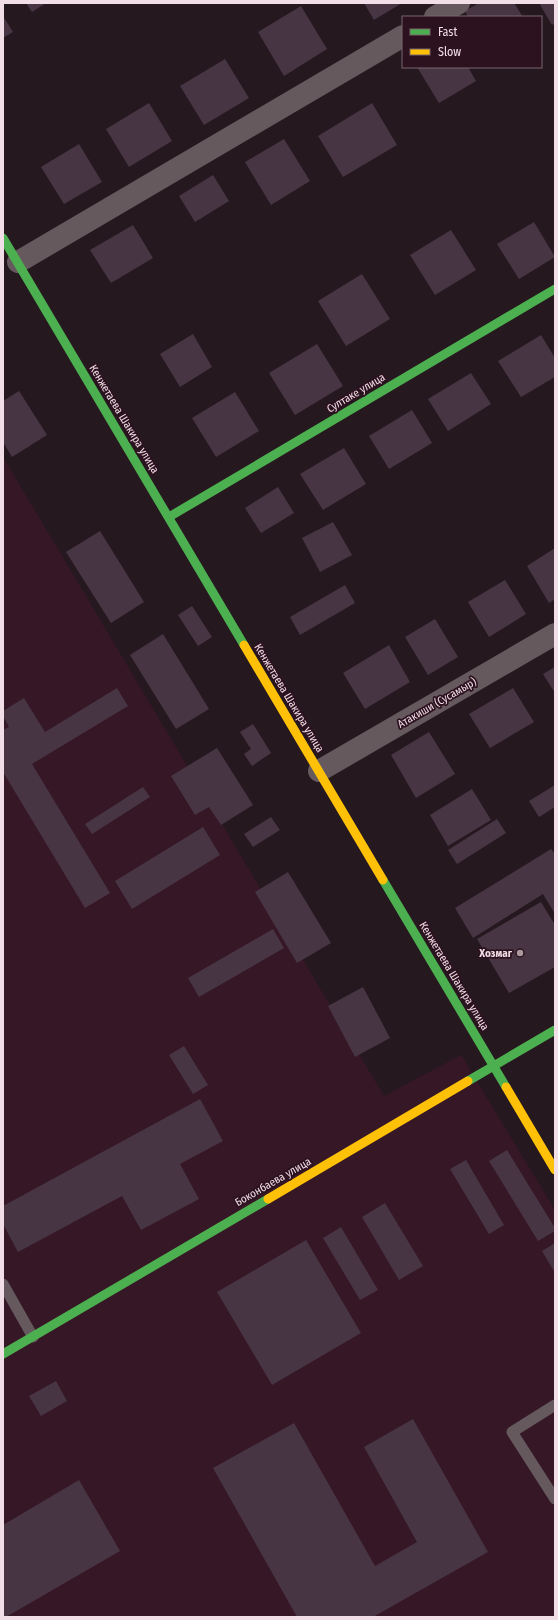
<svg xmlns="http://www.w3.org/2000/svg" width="558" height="1620" font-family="'Fira Sans Condensed',sans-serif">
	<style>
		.built { fill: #361726 }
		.building { fill: #483544 }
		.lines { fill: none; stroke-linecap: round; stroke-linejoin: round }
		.lane { stroke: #65595e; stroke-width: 11 }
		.street { stroke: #65595e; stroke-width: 22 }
		.fast { stroke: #4caf50; stroke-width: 9 }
		.slow { stroke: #ffc107; stroke-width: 9 }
		.poi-dot { fill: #ab99a0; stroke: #2c121f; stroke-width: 1.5 }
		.labels { text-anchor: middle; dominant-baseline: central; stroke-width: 3.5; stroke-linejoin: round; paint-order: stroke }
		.street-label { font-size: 11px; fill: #f2dee6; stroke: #2c121f }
		.poi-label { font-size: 11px; font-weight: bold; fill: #f2dee6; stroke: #2c121f; text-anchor: end }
	</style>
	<rect width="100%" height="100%" fill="#26181f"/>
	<path class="built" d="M 3,457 L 384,1096 L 461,1055 L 555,1210 L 555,1617 L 3,1617 Z"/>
	<path class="building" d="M 26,3 L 46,3 L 32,12 Z
		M 364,3 L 402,3 L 374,20 Z
		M 479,3 L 514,3 L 523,17 L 468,17 L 465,11 Z
		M 539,3 L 555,3 L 555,23 L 552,25 Z
		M 301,6 L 327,49 L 284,76 L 258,32 Z
		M 3,16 L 13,32 L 3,38 Z
		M 225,59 L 249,98 L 204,125 L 180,86 Z
		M 417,67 L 468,67 L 476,81 L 439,103 Z
		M 149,103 L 172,141 L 129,167 L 106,129 Z
		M 372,103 L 397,145 L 343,177 L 318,136 Z
		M 284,139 L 310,181 L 271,205 L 245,162 Z
		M 79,144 L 102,182 L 64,204 L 41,167 Z
		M 213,175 L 229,201 L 195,222 L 179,196 Z
		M 534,222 L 555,257 L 519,279 L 497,244 Z
		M 133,225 L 153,258 L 111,283 L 90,250 Z
		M 451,230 L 476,270 L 435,295 L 410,255 Z
		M 362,274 L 390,319 L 346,346 L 318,301 Z
		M 193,334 L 212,367 L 180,387 L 160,354 Z
		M 541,335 L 555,358 L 555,377 L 521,397 L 498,361 Z
		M 317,344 L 343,386 L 295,415 L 269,373 Z
		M 471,373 L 491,404 L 448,431 L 428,399 Z
		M 19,391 L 47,435 L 12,457 L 3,442 L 3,401 Z
		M 235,392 L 259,431 L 216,457 L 192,418 Z
		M 412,410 L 432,443 L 389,469 L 369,436 Z
		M 344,448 L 366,484 L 323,510 L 300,474 Z
		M 278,487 L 294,513 L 261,533 L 245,508 Z
		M 333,522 L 352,555 L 320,572 L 302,538 Z
		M 100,531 L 144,602 L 111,623 L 66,552 Z
		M 555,548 L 555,599 L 549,603 L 527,566 Z
		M 505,580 L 526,614 L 489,637 L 468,602 Z
		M 345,585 L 355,603 L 300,635 L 290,617 Z
		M 192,606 L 212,637 L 198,646 L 178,615 Z
		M 435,619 L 458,657 L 428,675 L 405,637 Z
		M 163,634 L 209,709 L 176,729 L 130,655 Z
		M 389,645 L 410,682 L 365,709 L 343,673 Z
		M 555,667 L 555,693 L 543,674 Z
		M 117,688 L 128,706 L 32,764 L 110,893 L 85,908 L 3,772 L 3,730 L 9,727 L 3,716 L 3,711 L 24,698 L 45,732 Z
		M 513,688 L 534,722 L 490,748 L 469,714 Z
		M 253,724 L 271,753 L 252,766 L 244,754 L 251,749 L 240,732 Z
		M 429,732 L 455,774 L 416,798 L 391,755 Z
		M 217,748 L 253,805 L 221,825 L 209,807 L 195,815 L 171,776 Z
		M 555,785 L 555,807 L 539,817 L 529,801 Z
		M 143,787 L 150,797 L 92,834 L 85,824 Z
		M 472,789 L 491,820 L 448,846 L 430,815 Z
		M 271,817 L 280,830 L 253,847 L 244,834 Z
		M 497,819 L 506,833 L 457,864 L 448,850 Z
		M 203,827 L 220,855 L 132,909 L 115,881 Z
		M 551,849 L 555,854 L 555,914 L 543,894 L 473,938 L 455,908 Z
		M 288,872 L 331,943 L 297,963 L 255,892 Z
		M 541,902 L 555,925 L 555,967 L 509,993 L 477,939 Z
		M 273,929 L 284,948 L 199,997 L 188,978 Z
		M 363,987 L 390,1038 L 355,1057 L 328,1006 Z
		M 184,1046 L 208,1085 L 193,1094 L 169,1055 Z
		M 200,1099 L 223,1141 L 180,1164 L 199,1199 L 141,1230 L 122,1196 L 18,1252 L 3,1224 L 3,1206 Z
		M 507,1150 L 555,1228 L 555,1231 L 538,1241 L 489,1161 Z
		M 466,1160 L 504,1225 L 489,1234 L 450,1169 Z
		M 385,1203 L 423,1266 L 399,1280 L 362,1217 Z
		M 341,1227 L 378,1290 L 360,1300 L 323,1238 Z
		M 306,1240 L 361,1333 L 272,1385 L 217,1292 Z
		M 555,1243 L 555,1273 L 542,1251 Z
		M 56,1381 L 67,1401 L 41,1416 L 29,1396 Z
		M 413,1419 L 488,1552 L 373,1617 L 297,1617 L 213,1468 L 294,1423 L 375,1566 L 417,1542 L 364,1447 Z
		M 79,1480 L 120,1551 L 6,1617 L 3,1617 L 3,1525 Z"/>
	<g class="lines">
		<path class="lane" d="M 3,1284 L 33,1337
			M 555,1405 L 512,1432 L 555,1499"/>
		<path class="street" d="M 435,17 L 459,3
			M 18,262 L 403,36
			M 319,771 L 555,634"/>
		<path class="fast" d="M 3,238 L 244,645
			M 169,517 L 555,289
			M 383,880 L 506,1087
			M 468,1081 L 555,1030
			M 3,1354 L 268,1199"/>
		<path class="slow" d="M 244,645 L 383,880
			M 506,1087 L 555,1170
			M 268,1199 L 468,1081"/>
	</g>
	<circle class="poi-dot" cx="520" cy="953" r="4"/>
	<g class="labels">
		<g class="street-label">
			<text transform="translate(356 393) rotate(-31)">Султаке улица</text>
			<text transform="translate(124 419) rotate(59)">Кенжетаева Шакира улица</text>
			<text transform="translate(289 698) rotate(59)">Кенжетаева Шакира улица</text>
			<text transform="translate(437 703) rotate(-30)">Атакиши (Сусамыр)</text>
			<text transform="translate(454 976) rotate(59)">Кенжетаева Шакира улица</text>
			<text transform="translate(273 1182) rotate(-30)">Боконбаева улица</text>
		</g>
		<g class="poi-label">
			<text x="512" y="953">Хозмаг</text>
		</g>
	</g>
	<rect width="558" height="1620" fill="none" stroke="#f2dee6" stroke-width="8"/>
	<rect x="402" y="16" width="140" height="52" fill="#2c121f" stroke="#7b646f"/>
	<rect x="410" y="29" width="20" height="6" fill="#4caf50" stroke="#7b646f"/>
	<text x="438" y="36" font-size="12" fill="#f2dee6">Fast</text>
	<rect x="410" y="49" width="20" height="6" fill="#ffc107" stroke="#7b646f"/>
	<text x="438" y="56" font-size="12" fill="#f2dee6">Slow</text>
</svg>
